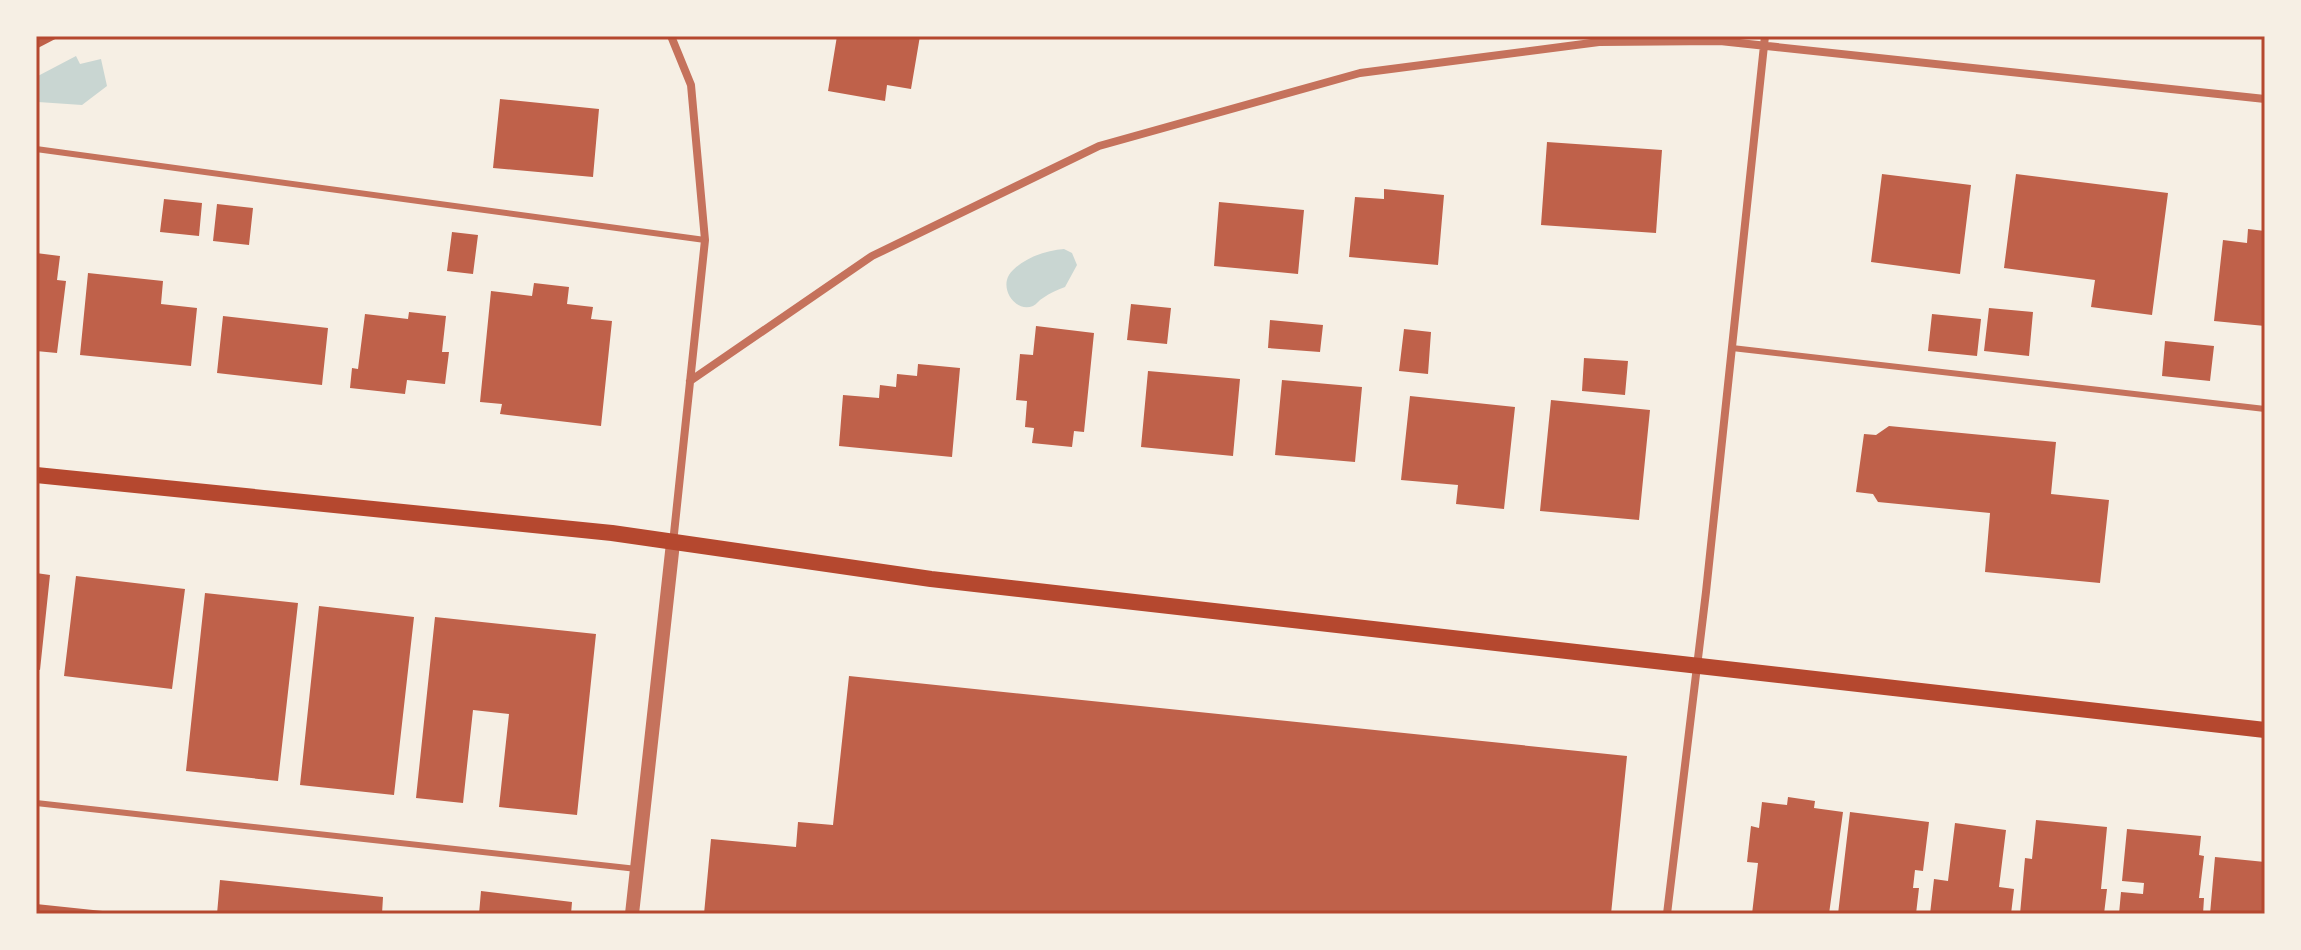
<svg xmlns="http://www.w3.org/2000/svg" width="2301" height="950" font-family="Cabin,sans-serif">
	<style>
		.water { fill: #c9d6d2 }
		.building { fill: #bf614a }
		.lines { fill: none; stroke-linecap: round; stroke-linejoin: round }
		.service { stroke: #c5725c; stroke-width: 6 }
		.minor { stroke: #c5725c; stroke-width: 8 }
		.tertiary { stroke: #c5725c; stroke-width: 14 }
		.secondary { stroke: #b5482f; stroke-width: 16 }
		.neatline { fill: none; stroke: #b5482f; stroke-width: 3 }
	</style>
	<rect width="100%" height="100%" fill="#f6efe4"/>
	<path class="water" d="M 76,56 L 80,64 L 101,59 L 107,86 L 82,105 L 38,102 L 36,77 Z
		M 1064,249 L 1072,253 L 1077,265 L 1065,287 C 1057,290 1050,293 1043,298 C 1039,300 1037,304 1033,306 C 1016,313 1000,290 1009,275 C 1020,259 1046,250 1064,249 Z"/>
	<path class="building" d="M 36,36 L 61,36 L 36,49 Z
		M 837,36 L 920,36 L 911,89 L 887,85 L 885,101 L 828,91 Z
		M 500,99 L 599,109 L 593,177 L 493,168 Z
		M 1547,142 L 1662,150 L 1656,233 L 1541,225 Z
		M 1882,174 L 1971,185 L 1960,274 L 1871,262 Z
		M 2016,174 L 2168,193 L 2152,315 L 2091,307 L 2095,280 L 2004,268 Z
		M 1384,189 L 1444,195 L 1438,265 L 1349,257 L 1355,197 L 1384,199 Z
		M 164,199 L 202,203 L 199,236 L 160,232 Z
		M 1219,202 L 1304,210 L 1298,274 L 1214,266 Z
		M 217,204 L 253,208 L 249,245 L 213,241 Z
		M 2248,229 L 2265,231 L 2265,326 L 2214,321 L 2223,240 L 2247,243 Z
		M 452,232 L 478,235 L 473,274 L 447,271 Z
		M 36,253 L 60,256 L 57,280 L 66,281 L 57,353 L 36,351 Z
		M 88,273 L 163,281 L 161,304 L 197,308 L 191,366 L 80,355 Z
		M 534,283 L 569,287 L 567,304 L 593,307 L 591,319 L 612,321 L 601,426 L 500,414 L 502,404 L 480,402 L 491,291 L 532,296 Z
		M 1131,304 L 1171,308 L 1167,344 L 1127,340 Z
		M 1989,308 L 2033,312 L 2029,356 L 1984,351 Z
		M 409,312 L 446,316 L 442,352 L 449,352 L 445,384 L 407,380 L 405,394 L 350,388 L 352,368 L 358,369 L 365,314 L 408,319 Z
		M 1932,314 L 1981,319 L 1977,356 L 1928,351 Z
		M 223,316 L 328,328 L 322,385 L 217,373 Z
		M 1270,320 L 1323,325 L 1320,352 L 1268,348 Z
		M 1036,326 L 1094,333 L 1084,432 L 1074,431 L 1072,447 L 1032,443 L 1034,428 L 1025,427 L 1027,401 L 1016,400 L 1020,354 L 1033,355 Z
		M 1404,329 L 1431,332 L 1428,374 L 1399,371 Z
		M 2165,341 L 2214,346 L 2210,381 L 2162,376 Z
		M 1584,358 L 1628,361 L 1625,395 L 1582,391 Z
		M 918,364 L 960,368 L 952,457 L 839,446 L 843,395 L 879,398 L 880,385 L 896,387 L 897,374 L 917,376 Z
		M 1148,371 L 1240,379 L 1233,456 L 1141,447 Z
		M 1282,380 L 1362,387 L 1355,462 L 1275,455 Z
		M 1410,396 L 1515,407 L 1504,509 L 1456,504 L 1458,485 L 1401,480 Z
		M 1551,400 L 1650,410 L 1639,520 L 1540,511 Z
		M 1889,426 L 2056,442 L 2051,494 L 2109,500 L 2100,583 L 1985,572 L 1990,513 L 1878,502 L 1873,494 L 1856,492 L 1864,434 L 1876,435 Z
		M 36,573 L 50,575 L 40,670 L 36,669 Z
		M 76,576 L 185,589 L 172,689 L 64,676 Z
		M 205,593 L 298,603 L 278,781 L 186,771 Z
		M 319,606 L 414,617 L 394,795 L 300,785 Z
		M 435,617 L 596,634 L 577,815 L 499,807 L 509,714 L 473,710 L 463,803 L 416,798 Z
		M 849,676 L 1627,756 L 1611,914 L 704,914 L 711,839 L 796,847 L 798,822 L 833,825 Z
		M 1788,797 L 1815,801 L 1814,808 L 1843,812 L 1829,914 L 1752,914 L 1758,863 L 1747,862 L 1751,826 L 1759,828 L 1762,802 L 1787,805 Z
		M 1850,812 L 1929,822 L 1923,871 L 1915,870 L 1913,888 L 1919,888 L 1916,914 L 1838,914 Z
		M 2036,820 L 2107,827 L 2101,889 L 2107,889 L 2104,914 L 2020,914 L 2025,858 L 2032,859 Z
		M 1955,823 L 2006,830 L 1999,887 L 2014,889 L 2011,914 L 1930,914 L 1934,879 L 1948,881 Z
		M 2127,829 L 2201,836 L 2199,855 L 2204,856 L 2199,898 L 2204,898 L 2203,914 L 2119,914 L 2121,892 L 2143,894 L 2144,883 L 2122,881 Z
		M 2215,857 L 2265,862 L 2265,914 L 2210,914 Z
		M 220,880 L 383,897 L 382,914 L 217,914 Z
		M 481,891 L 572,902 L 571,914 L 479,914 Z
		M 36,904 L 112,912 L 112,914 L 36,914 Z"/>
	<g class="lines">
		<path class="service" d="M 36,149 L 705,240
			M 1732,348 L 2265,409
			M 36,803 L 637,869"/>
		<path class="minor" d="M 671,36 L 691,85 L 705,240 L 673,543
			M 690,381 L 872,256 L 1099,146 L 1360,73 L 1599,42 L 1720,41 L 2265,99
			M 1667,914 L 1706,592 L 1765,36"/>
		<path class="tertiary" d="M 632,914 L 673,543"/>
		<path class="secondary" d="M 36,475 L 612,533 L 931,579 L 2265,730"/>
	</g>
	<rect width="2301" height="950" fill="none" stroke="#f6efe4" stroke-width="76"/>
	<rect x="38" y="38" width="2225" height="874" class="neatline"/>
</svg>
